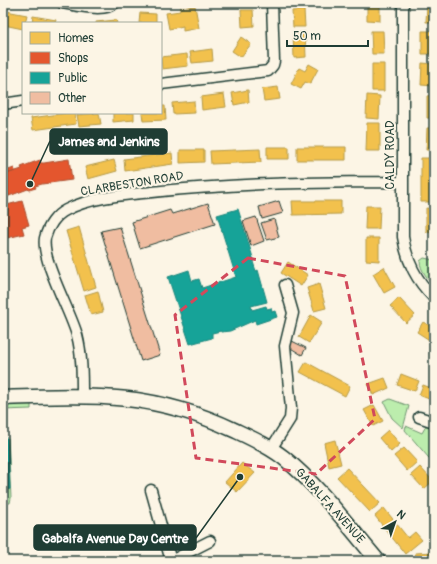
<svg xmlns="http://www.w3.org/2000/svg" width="437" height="564" font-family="Pangolin,sans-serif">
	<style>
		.green { fill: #bcedad; stroke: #6e9570 }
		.homes { fill: #f2c14e; stroke: #b39946 }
		.shops { fill: #e4572e; stroke: #a94f30 }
		.public { fill: #17a398; stroke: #19847a }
		.building { fill: #f0bda1; stroke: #1f3d34 }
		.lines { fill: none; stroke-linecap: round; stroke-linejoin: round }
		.street-casing { stroke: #1f3d34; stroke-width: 13 }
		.secondary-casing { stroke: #1f3d34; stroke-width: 17 }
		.street { stroke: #fcf5e5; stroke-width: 10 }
		.secondary { stroke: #fcf5e5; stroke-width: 14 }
		.marked { fill: none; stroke: #d1495b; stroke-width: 3; stroke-dasharray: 8 5; stroke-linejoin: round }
		.labels { text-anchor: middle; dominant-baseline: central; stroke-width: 4; stroke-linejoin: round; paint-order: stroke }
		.street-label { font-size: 12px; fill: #1f3d34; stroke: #fcf5e5 }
		.leader { fill: none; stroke: #1f3d34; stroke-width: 1.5 }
		.callout-dot { fill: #1f3d34; stroke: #fcf5e5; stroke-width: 1.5 }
		.callout { fill: #1f3d34; stroke: #1f3d34; stroke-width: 1.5 }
		.callout-label { font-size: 13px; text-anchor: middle; font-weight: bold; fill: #fff }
	</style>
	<rect width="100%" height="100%" fill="#fcf5e5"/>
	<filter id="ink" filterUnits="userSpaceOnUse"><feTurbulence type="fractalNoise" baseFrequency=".025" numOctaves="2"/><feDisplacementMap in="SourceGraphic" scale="8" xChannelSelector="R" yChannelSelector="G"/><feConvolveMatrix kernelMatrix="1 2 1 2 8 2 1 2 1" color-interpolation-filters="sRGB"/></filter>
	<g filter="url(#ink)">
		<path class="green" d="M 424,258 L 434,260 L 434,285 C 428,279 420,270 420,261 Z
			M 390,399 L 409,406 L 403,428 L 392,418 L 384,402 Z
			M 31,402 L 31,409 L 3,410 L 3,403 Z
			M 431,425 L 434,425 L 434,464 L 405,430 L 406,426 L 422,433 L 426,426 Z
			M 7,438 L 8,438 L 11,498 L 10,503 L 3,503 L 3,490 L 10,489 Z"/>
		<path class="homes" d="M 367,3 L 380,3 L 380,21 L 367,20 Z
			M 427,3 L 434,3 L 434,22 L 426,22 Z
			M 195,6 L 199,28 L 183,31 L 183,26 L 169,29 L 166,13 L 180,11 L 180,8 Z
			M 241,10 L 253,10 L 254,26 L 242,27 Z
			M 304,10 L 305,27 L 293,27 L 292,11 Z
			M 6,11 L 27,15 L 25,23 L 23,23 L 23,29 L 4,25 Z
			M 140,13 L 156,14 L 156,23 L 139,23 Z
			M 33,16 L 56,20 L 55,23 L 32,23 Z
			M 116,20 L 117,23 L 96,23 L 96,22 Z
			M 371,31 L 383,31 L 384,54 L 372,54 Z
			M 422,31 L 434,31 L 434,54 L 422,54 Z
			M 305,32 L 306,57 L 294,58 L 293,33 Z
			M 241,37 L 251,44 L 241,57 L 232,51 Z
			M 212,49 L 213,61 L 192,63 L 190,52 Z
			M 187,54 L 188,66 L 162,69 L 161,57 Z
			M 422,63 L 434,64 L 434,86 L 421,85 Z
			M 309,64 L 318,69 L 310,84 L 305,82 L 301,89 L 291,84 L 299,68 L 305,71 Z
			M 372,64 L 384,64 L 384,91 L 372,91 Z
			M 278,87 L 280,99 L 264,101 L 262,89 Z
			M 248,90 L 249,102 L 234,105 L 232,93 Z
			M 224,94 L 226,107 L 202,110 L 201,97 Z
			M 367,95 L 380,96 L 379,119 L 366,118 Z
			M 434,95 L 434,118 L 427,118 L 427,96 Z
			M 194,101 L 195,113 L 173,114 L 172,103 Z
			M 161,106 L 165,106 L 166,120 L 143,121 L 142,113 L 161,113 Z
			M 67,113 L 75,113 L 76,124 L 33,130 L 31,118 Z
			M 99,113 L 101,124 L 79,126 L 77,115 Z
			M 113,113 L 134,113 L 134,120 L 113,122 Z
			M 367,123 L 380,123 L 380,151 L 366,151 Z
			M 427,128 L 434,128 L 434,150 L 426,150 Z
			M 267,147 L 289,147 L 289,159 L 267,159 Z
			M 297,147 L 346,147 L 346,160 L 297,160 Z
			M 260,149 L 261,162 L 211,164 L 210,151 Z
			M 180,150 L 204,150 L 204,162 L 180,163 Z
			M 172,153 L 173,164 L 125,171 L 124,159 Z
			M 421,158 L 434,158 L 434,202 L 421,202 Z
			M 114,160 L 117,171 L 88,179 L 85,167 Z
			M 292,201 L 341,201 L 341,214 L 293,215 Z
			M 366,206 L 380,206 L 379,229 L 365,229 Z
			M 426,208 L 434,209 L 434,232 L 426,232 Z
			M 79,227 L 96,287 L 84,291 L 66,231 Z
			M 366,238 L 379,238 L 379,261 L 366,260 Z
			M 288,262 L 308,275 L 301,286 L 281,273 Z
			M 384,267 L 395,287 L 384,293 L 373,274 Z
			M 319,284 L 326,308 L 314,311 L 307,288 Z
			M 98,291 L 103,312 L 91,315 L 85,295 Z
			M 399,298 L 415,315 L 406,323 L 390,306 Z
			M 311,315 L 322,322 L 309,343 L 299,337 Z
			M 423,322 L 434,328 L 434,343 L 417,332 Z
			M 306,362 L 350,386 L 345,396 L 300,372 Z
			M 401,374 L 419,381 L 415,391 L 397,385 Z
			M 385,378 L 389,388 L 373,395 L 368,384 Z
			M 423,385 L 434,389 L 434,401 L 419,395 Z
			M 374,405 L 383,421 L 373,426 L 364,410 Z
			M 388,430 L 400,444 L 391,452 L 379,438 Z
			M 335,440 L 341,464 L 329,467 L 324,443 Z
			M 404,448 L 417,462 L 407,471 L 394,456 Z
			M 242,463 L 255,473 L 237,492 L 225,482 Z
			M 420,467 L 433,481 L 424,489 L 411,475 Z
			M 347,468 L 380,503 L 370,512 L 337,477 Z
			M 384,508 L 408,538 L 415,532 L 422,540 L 405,554 L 375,516 Z
			M 434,552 L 434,561 L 416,561 L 415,553 Z"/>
		<path class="shops" d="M 69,159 L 72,180 L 42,184 L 35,186 L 36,188 L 29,190 L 28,189 L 9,196 L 6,190 L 3,182 L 3,175 L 22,169 L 21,167 L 40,160 L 41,163 L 44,163 Z
			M 14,168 L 15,171 L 3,175 L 3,172 Z
			M 3,182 L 9,196 L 3,198 Z
			M 22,201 L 29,225 L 22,227 L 24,234 L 3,239 L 3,206 Z"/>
		<path class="public" d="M 238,209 L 254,261 L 253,262 L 256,271 L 258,270 L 267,302 L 251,306 L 252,310 L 266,306 L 267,309 L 271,308 L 272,312 L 275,311 L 277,317 L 256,324 L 255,320 L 230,331 L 221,332 L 221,331 L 212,333 L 212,338 L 190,344 L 168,277 L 189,270 L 192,281 L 199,279 L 202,288 L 236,277 L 217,215 Z
			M 3,438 L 7,438 L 10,489 L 3,490 Z"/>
		<path class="building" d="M 279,201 L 283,213 L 262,219 L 259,207 Z
			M 208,203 L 215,224 L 140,248 L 132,222 L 170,210 L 172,214 Z
			M 256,217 L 264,241 L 251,246 L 243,221 Z
			M 274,219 L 279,237 L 267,240 L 261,223 Z
			M 120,227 L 160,355 L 141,361 L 101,231 Z
			M 292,341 L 306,348 L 302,355 L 289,347 Z"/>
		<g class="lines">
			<g class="street-casing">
				<path id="street" d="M 62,3 C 75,5 105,13 115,3
					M 403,3 L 403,237 C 407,262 416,280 434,298
					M 161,84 L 268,71 L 273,65 L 274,61 L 272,3
					M 3,104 L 23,101
					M 82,395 C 82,376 82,354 77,335 C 70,310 41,260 45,238 C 48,226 56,215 66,210 C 91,197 124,195 152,192 C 235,183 319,182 403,182
					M 419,417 L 434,422
					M 271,449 L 290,419 L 291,408 L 285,346 L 293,313 L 285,285
					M 151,490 L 171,561
					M 171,561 L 210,541"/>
			</g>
			<g class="secondary-casing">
				<path id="secondary" d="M 3,398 C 91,395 152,391 234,430 C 251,438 269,446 284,458 C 320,487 348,526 378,561"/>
			</g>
			<use href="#street" class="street"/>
			<use href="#secondary" class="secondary"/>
		</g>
	</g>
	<path class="marked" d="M 248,258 L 345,276 L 375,419 L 316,474 L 196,458 L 175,315 Z"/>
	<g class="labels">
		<g class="street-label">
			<text transform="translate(390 155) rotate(-90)">CALDY ROAD</text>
			<text transform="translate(132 184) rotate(-9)">CLARBESTON ROAD</text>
			<text transform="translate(330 506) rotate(48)">GABALFA AVENUE</text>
		</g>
	</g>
	<path class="leader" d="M30 184L50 141M240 477L196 538"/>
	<g class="callout-dot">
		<circle cx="30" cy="184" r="4"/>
		<circle cx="240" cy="477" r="4"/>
	</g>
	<g class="callout">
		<rect x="50" y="129" width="117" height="25" rx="4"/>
		<rect x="34" y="525" width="162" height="25" rx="4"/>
	</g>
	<g class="callout-label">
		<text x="109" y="146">James and Jenkins</text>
		<text x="115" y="543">Gabalfa Avenue Day Centre</text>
	</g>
	<rect width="437" height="564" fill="none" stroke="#fcf5e5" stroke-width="16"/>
	<rect x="8" y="8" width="421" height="548" fill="none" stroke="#1f3d34" stroke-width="1.5" filter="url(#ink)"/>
	<rect x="22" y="22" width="140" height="92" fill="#fcf5e5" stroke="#a4ab9e"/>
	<rect x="30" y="32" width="20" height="12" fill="#f2c14e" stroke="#a4ab9e"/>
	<text x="58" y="42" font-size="12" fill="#1f3d34">Homes</text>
	<rect x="30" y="52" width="20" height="12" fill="#e4572e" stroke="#a4ab9e"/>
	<text x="58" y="62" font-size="12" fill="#1f3d34">Shops</text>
	<rect x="30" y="72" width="20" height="12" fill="#17a398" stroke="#a4ab9e"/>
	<text x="58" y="82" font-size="12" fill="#1f3d34">Public</text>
	<rect x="30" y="92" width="20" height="12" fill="#f0bda1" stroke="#a4ab9e"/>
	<text x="58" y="102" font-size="12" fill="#1f3d34">Other</text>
	<g transform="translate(395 522) rotate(40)" stroke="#fcf5e5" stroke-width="3" paint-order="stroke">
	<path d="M0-3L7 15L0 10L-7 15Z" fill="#1f3d34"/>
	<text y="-6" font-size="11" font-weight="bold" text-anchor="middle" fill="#1f3d34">N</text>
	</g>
	<path d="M287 40v6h81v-6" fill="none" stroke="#1f3d34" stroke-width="2"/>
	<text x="293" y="40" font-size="12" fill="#1f3d34" stroke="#fcf5e5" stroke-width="3" paint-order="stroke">50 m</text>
</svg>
